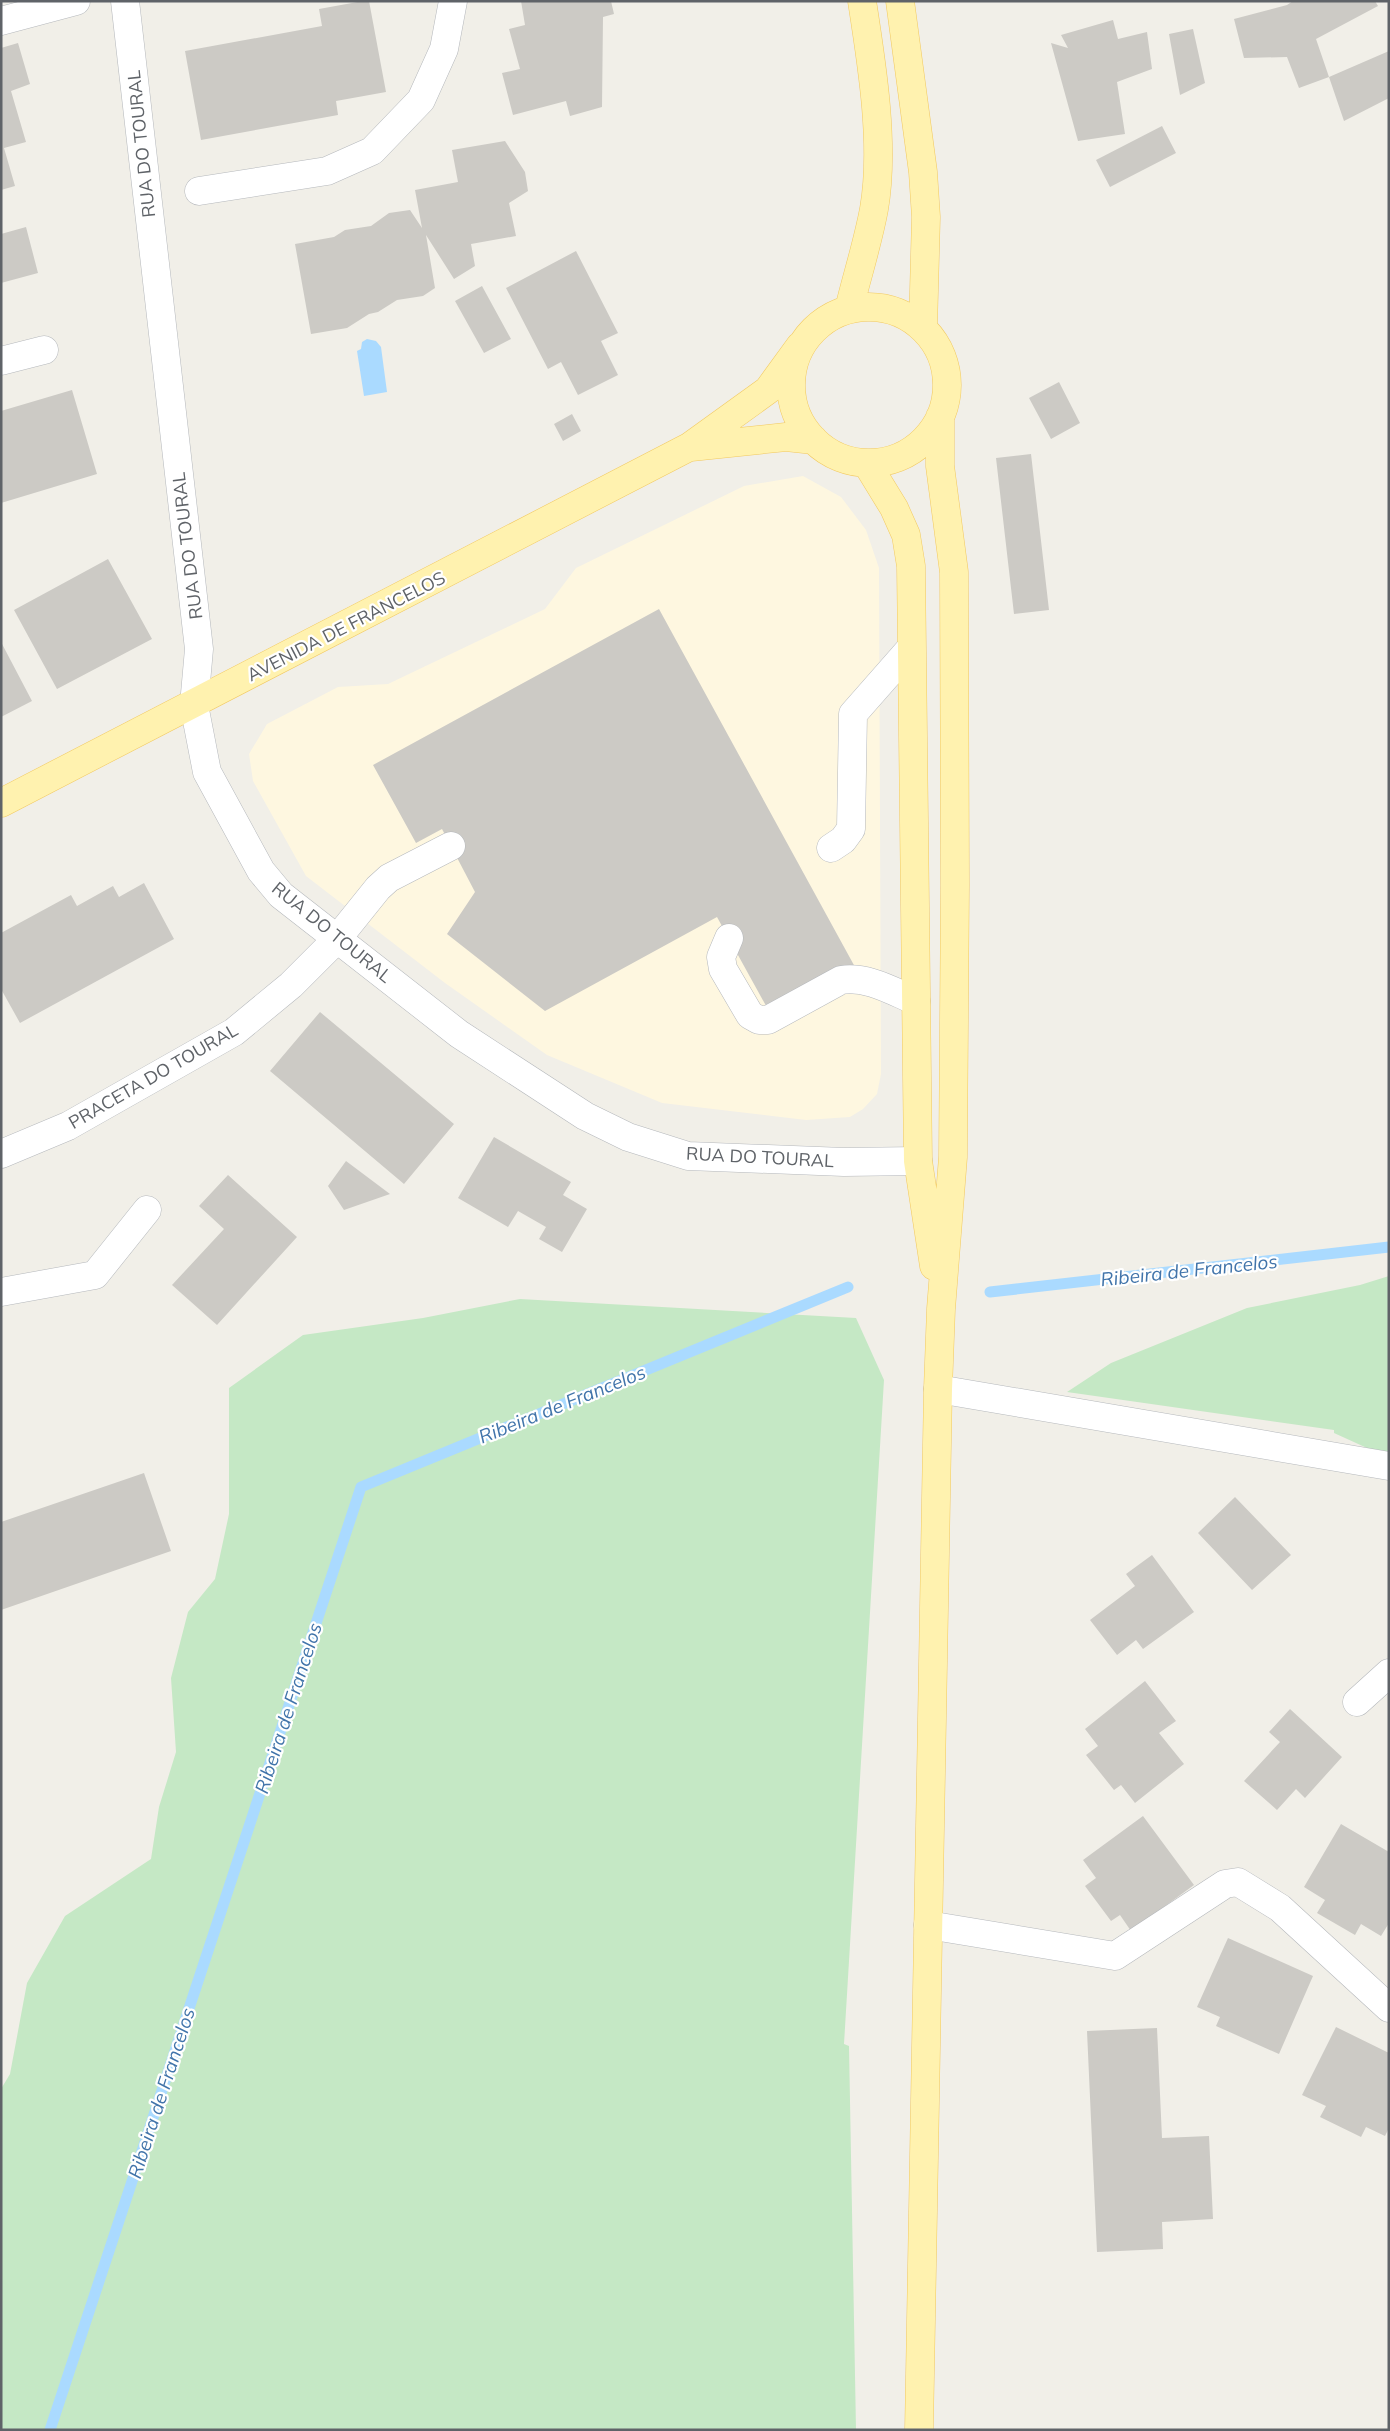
<svg xmlns="http://www.w3.org/2000/svg" width="1390" height="2431" font-family="Mulish,sans-serif">
	<style>
		.commercial { fill: #fef7e0 }
		.green { fill: #c5e8c5 }
		.water { fill: #aadaff }
		.lines { fill: none; stroke-linecap: round; stroke-linejoin: round }
		.stream { stroke: #aadaff; stroke-width: 11 }
		.building { fill: #cccac5 }
		.minor-casing { stroke: #b5b8bc; stroke-width: 29 }
		.major-casing { stroke: #f2c960; stroke-width: 29 }
		.minor { stroke: #fff; stroke-width: 28 }
		.major { stroke: #fff2af; stroke-width: 28 }
		.labels { text-anchor: middle; dominant-baseline: central; stroke-width: 4.5; stroke-linejoin: round; paint-order: stroke }
		.street-label { font-size: 18px; fill: #5f6368; stroke: #fff }
		.water-label { font-size: 19px; font-style: italic; fill: #4174aa; stroke: #fff }
	</style>
	<rect width="100%" height="100%" fill="#f1efe8"/>
	<path class="commercial" d="M 803,476 L 841,497 L 866,530 L 879,568 L 881,1074 L 877,1094 L 863,1109 L 850,1117 L 806,1120 L 662,1103 L 547,1055 L 445,983 L 306,876 L 253,781 L 249,754 L 267,724 L 338,687 L 388,684 L 545,609 L 576,568 L 744,486 Z"/>
	<path class="green" d="M 1389,1276 L 1389,1458 L 1334,1433 L 1334,1430 L 1067,1392 L 1111,1363 L 1247,1308 L 1360,1285 Z
		M 520,1299 L 856,1318 L 884,1380 L 844,2044 L 849,2046 L 856,2430 L 1,2430 L 1,2089 L 10,2074 L 27,1983 L 65,1916 L 151,1859 L 159,1807 L 176,1752 L 171,1678 L 188,1612 L 215,1579 L 229,1514 L 229,1388 L 303,1335 L 423,1318 Z"/>
	<path class="water" d="M 367,339 L 376,341 L 381,347 L 387,392 L 364,396 L 357,351 L 361,349 L 362,342 Z"/>
	<g class="lines">
		<path class="stream" d="M 990,1292 L 1389,1247
			M 50,2430 L 361,1487 L 848,1287"/>
	</g>
	<path class="building" d="M 363,1 L 369,1 L 386,92 L 336,101 L 338,115 L 201,140 L 185,51 L 322,26 L 319,9 Z
		M 521,1 L 611,1 L 614,14 L 603,17 L 602,107 L 570,116 L 566,101 L 513,115 L 502,73 L 520,69 L 509,29 L 525,25 Z
		M 1293,1 L 1375,1 L 1378,6 L 1316,39 L 1329,77 L 1299,88 L 1287,57 L 1244,58 L 1234,19 L 1287,5 Z
		M 1113,20 L 1118,39 L 1147,32 L 1152,69 L 1117,82 L 1125,134 L 1078,141 L 1051,43 L 1068,48 L 1061,35 Z
		M 1193,29 L 1205,83 L 1180,95 L 1169,34 Z
		M 18,43 L 30,84 L 11,91 L 26,142 L 4,148 L 15,186 L 1,190 L 1,48 Z
		M 1389,51 L 1389,98 L 1344,121 L 1329,77 Z
		M 1162,126 L 1176,153 L 1110,187 L 1096,160 Z
		M 505,141 L 525,172 L 528,191 L 509,203 L 516,236 L 471,244 L 475,266 L 454,279 L 426,235 L 435,288 L 423,296 L 397,300 L 378,312 L 369,314 L 347,328 L 311,334 L 295,244 L 334,237 L 345,230 L 371,226 L 389,213 L 410,210 L 422,228 L 415,190 L 458,182 L 452,150 Z
		M 26,227 L 38,273 L 1,283 L 1,234 Z
		M 576,251 L 618,333 L 601,341 L 618,375 L 578,395 L 561,362 L 548,369 L 506,288 Z
		M 482,286 L 511,339 L 484,353 L 455,301 Z
		M 1059,382 L 1080,423 L 1051,439 L 1029,398 Z
		M 72,390 L 97,474 L 1,503 L 1,411 Z
		M 572,414 L 581,431 L 563,441 L 554,424 Z
		M 1031,454 L 1049,610 L 1014,614 L 996,458 Z
		M 108,559 L 152,639 L 57,689 L 14,610 Z
		M 659,609 L 855,967 L 770,1013 L 717,917 L 545,1011 L 447,934 L 475,892 L 442,829 L 416,843 L 373,765 Z
		M 1,642 L 32,701 L 1,717 Z
		M 144,883 L 174,939 L 20,1023 L 1,989 L 1,933 L 71,895 L 77,906 L 113,886 L 119,897 Z
		M 320,1012 L 454,1124 L 404,1184 L 270,1071 Z
		M 494,1137 L 571,1182 L 563,1195 L 587,1209 L 562,1252 L 539,1239 L 546,1227 L 518,1211 L 508,1227 L 458,1198 Z
		M 346,1161 L 390,1194 L 344,1210 L 328,1186 Z
		M 228,1175 L 297,1237 L 217,1325 L 172,1285 L 224,1229 L 199,1206 Z
		M 144,1473 L 171,1551 L 1,1610 L 1,1522 Z
		M 1235,1497 L 1291,1555 L 1252,1590 L 1198,1533 Z
		M 1152,1555 L 1194,1612 L 1143,1649 L 1136,1640 L 1117,1655 L 1090,1620 L 1135,1586 L 1126,1574 Z
		M 1145,1681 L 1176,1721 L 1159,1733 L 1184,1764 L 1135,1803 L 1121,1785 L 1114,1790 L 1086,1755 L 1098,1746 L 1085,1729 Z
		M 1290,1709 L 1342,1757 L 1305,1798 L 1296,1789 L 1277,1810 L 1244,1781 L 1280,1742 L 1269,1732 Z
		M 1143,1816 L 1194,1885 L 1131,1931 L 1120,1915 L 1111,1921 L 1085,1886 L 1096,1878 L 1083,1860 Z
		M 1341,1824 L 1389,1852 L 1389,1923 L 1381,1936 L 1361,1924 L 1355,1935 L 1317,1913 L 1325,1900 L 1304,1887 Z
		M 1228,1938 L 1313,1976 L 1279,2054 L 1216,2026 L 1220,2017 L 1197,2007 Z
		M 1336,2027 L 1389,2053 L 1389,2128 L 1385,2136 L 1366,2127 L 1361,2137 L 1320,2117 L 1326,2106 L 1302,2095 Z
		M 1157,2028 L 1162,2138 L 1209,2136 L 1213,2219 L 1162,2222 L 1163,2249 L 1097,2252 L 1087,2031 Z"/>
	<g class="lines">
		<g class="minor-casing">
			<path id="minor" d="M 125,1 L 199,649 L 194,705 L 207,772 L 261,871 L 281,895 L 459,1034 L 585,1116 L 628,1137 L 688,1156 L 844,1162 L 918,1161
				M 1,21 L 76,1
				M 199,191 L 327,171 L 372,151 L 421,100 L 444,49 L 453,1
				M 1,361 L 44,350
				M 831,848 L 843,840 L 851,829 L 853,714 L 911,648
				M 729,938 L 721,957 L 723,969 L 750,1015 L 759,1020 L 768,1020 L 841,980 C 868,976 892,991 916,1001
				M 1,1154 L 68,1126 L 234,1032 L 291,985 L 337,939 L 378,888 L 389,878 L 451,846
				M 1,1292 L 95,1275 L 147,1210
				M 938,1389 L 1389,1466
				M 1357,1702 L 1389,1673
				M 928,1925 L 1115,1956 L 1225,1884 L 1238,1882 L 1280,1908 L 1389,2008"/>
		</g>
		<g class="major-casing">
			<path id="major" d="M 900,1 L 923,172 L 926,217 L 923,328
				M791 385a78 78 0 1 1 156 0a78 78 0 1 1-156 0Z
				M 849,309 C 857,276 868,242 874,209 C 885,146 872,65 862,1
				M 691,447 L 786,437 L 814,440
				M 867,464 L 894,508 L 906,535 L 911,566 L 918,1161 L 934,1266
				M 1,803 L 689,447 L 768,390 L 800,346
				M 919,2430 L 938,1389 L 941,1309 L 953,1157 L 955,885 L 954,572 L 940,466 L 940,417"/>
		</g>
		<use href="#minor" class="minor"/>
		<use href="#major" class="major"/>
	</g>
	<g class="labels">
		<g class="street-label">
			<text transform="translate(141 144) rotate(-96)">RUA DO TOURAL</text>
			<text transform="translate(187 546) rotate(-97)">RUA DO TOURAL</text>
			<text transform="translate(346 626) rotate(-27)">AVENIDA DE FRANCELOS</text>
			<text transform="translate(332 932) rotate(39)">RUA DO TOURAL</text>
			<text transform="translate(153 1076) rotate(-30)">PRACETA DO TOURAL</text>
			<text transform="translate(760 1157) rotate(3)">RUA DO TOURAL</text>
		</g>
		<g class="water-label">
			<text transform="translate(1189 1270) rotate(-6)">Ribeira de Francelos</text>
			<text transform="translate(562 1404) rotate(-22)">Ribeira de Francelos</text>
			<text transform="translate(288 1708) rotate(-72)">Ribeira de Francelos</text>
			<text transform="translate(161 2093) rotate(-72)">Ribeira de Francelos</text>
		</g>
	</g>
	<rect width="1390" height="2431" fill="none" stroke="#5f6368" stroke-width="5"/>
</svg>
